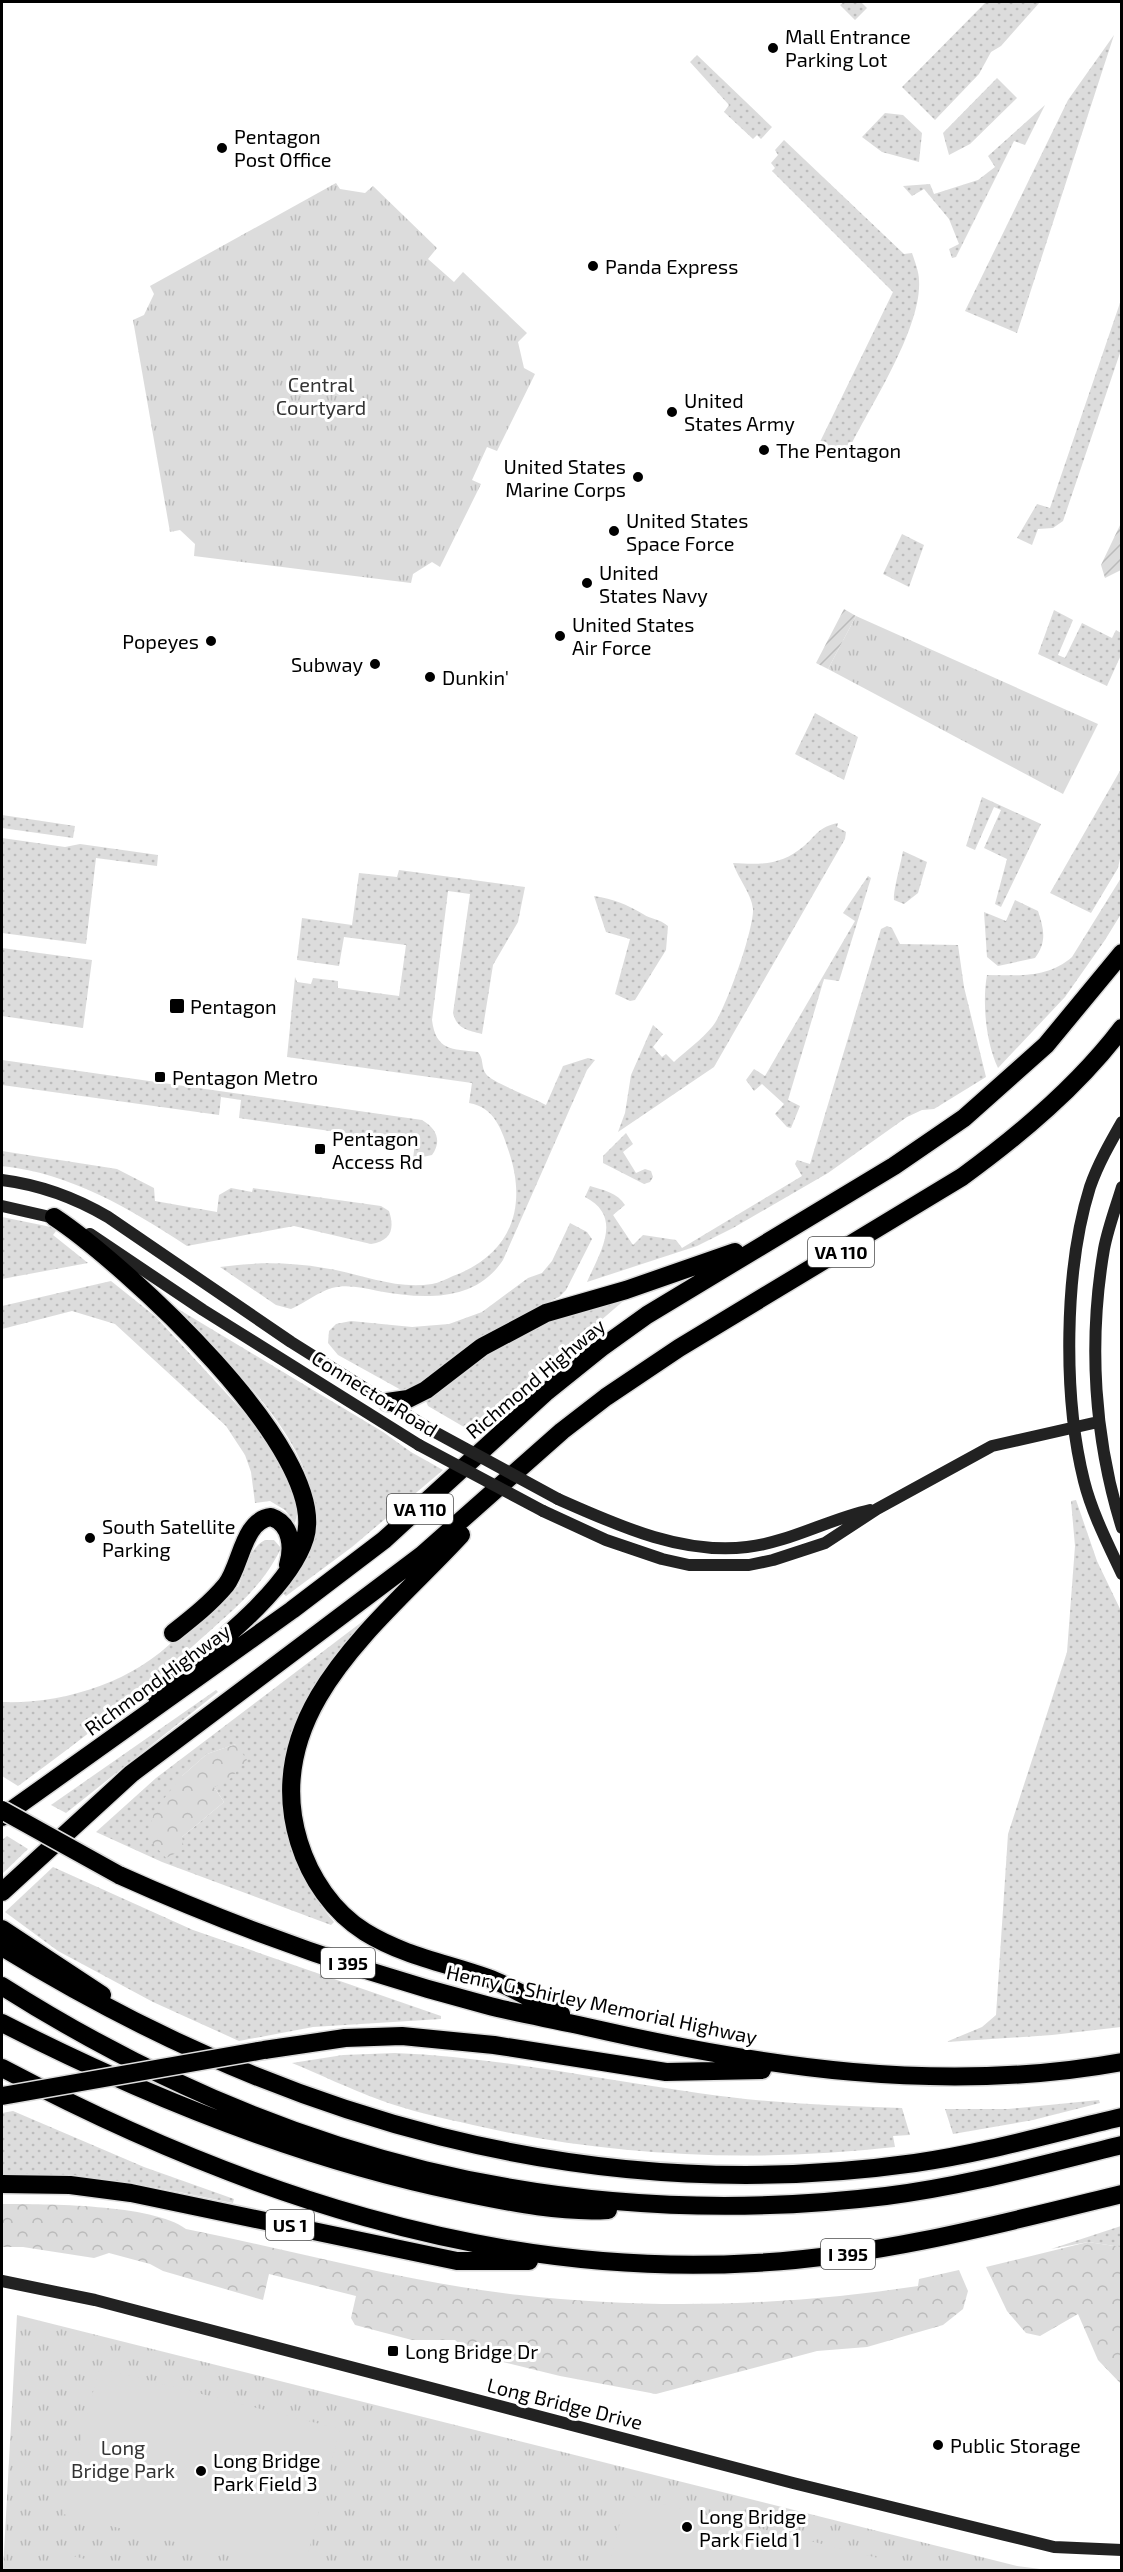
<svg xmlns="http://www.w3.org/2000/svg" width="1123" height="2572" font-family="'Exo 2',sans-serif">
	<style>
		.grass { fill: url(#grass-dots); fill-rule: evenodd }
		.forest { fill: url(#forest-crowns) }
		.park { fill: url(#park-tufts) }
		.garden { fill: url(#garden-furrows) }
		.pitch { fill: #dcdcdc }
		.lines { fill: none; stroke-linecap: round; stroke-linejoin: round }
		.highway-casing { stroke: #dbdbdb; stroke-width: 21 }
		.secondary { stroke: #222; stroke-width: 12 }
		.highway { stroke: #000; stroke-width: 18 }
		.highway-bridge-casing { stroke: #dbdbdb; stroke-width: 21; stroke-linecap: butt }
		.secondary-bridge { stroke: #222; stroke-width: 12 }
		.highway-bridge { stroke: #000; stroke-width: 18 }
		.poi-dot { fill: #000; stroke: #fff; stroke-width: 2 }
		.labels { text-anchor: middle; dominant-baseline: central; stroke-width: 6; stroke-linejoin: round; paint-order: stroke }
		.shield { fill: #fff; stroke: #4c4c4c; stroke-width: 1.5 }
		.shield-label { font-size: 18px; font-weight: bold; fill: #000 }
		.poi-label { font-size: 20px; fill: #000; stroke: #fff; text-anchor: start }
		.park-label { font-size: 20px; fill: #333; stroke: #fff }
		.street-label { font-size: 20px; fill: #000; stroke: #fff }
	</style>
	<defs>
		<pattern id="grass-dots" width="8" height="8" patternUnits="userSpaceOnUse" patternTransform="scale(1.5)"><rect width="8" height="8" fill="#dcdcdc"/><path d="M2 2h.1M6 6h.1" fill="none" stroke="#bbb" stroke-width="1.8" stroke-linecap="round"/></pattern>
		<pattern id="forest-crowns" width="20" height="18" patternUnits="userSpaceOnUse" patternTransform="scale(1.5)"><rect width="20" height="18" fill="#dcdcdc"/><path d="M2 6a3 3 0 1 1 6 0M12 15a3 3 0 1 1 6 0" fill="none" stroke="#bbb"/></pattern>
		<pattern id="park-tufts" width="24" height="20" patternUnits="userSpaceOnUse" patternTransform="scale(1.5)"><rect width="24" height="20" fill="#dcdcdc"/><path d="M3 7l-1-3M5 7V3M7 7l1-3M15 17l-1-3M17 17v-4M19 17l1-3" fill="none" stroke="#bbb"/></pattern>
		<pattern id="garden-furrows" width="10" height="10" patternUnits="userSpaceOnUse" patternTransform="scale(1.5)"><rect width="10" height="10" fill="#dcdcdc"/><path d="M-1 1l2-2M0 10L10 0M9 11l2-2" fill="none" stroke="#bbb"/></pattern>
	</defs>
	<rect width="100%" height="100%" fill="#fff"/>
	<path class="grass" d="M 844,2 L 861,2 L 867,8 L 855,20 L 840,5 Z
		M 986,2 L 1040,2 L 1001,46 L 991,52 L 979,74 L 935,120 L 902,87 Z
		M 1114,35 L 1017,333 L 965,311 L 1068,100 Z
		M 697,55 L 772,127 L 761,139 L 757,135 L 753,139 L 724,112 L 729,105 L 690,62 Z
		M 997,78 L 1017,98 L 970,144 L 949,155 L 943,133 Z
		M 1045,105 L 1025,145 L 1014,141 L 956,257 L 952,258 L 949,249 L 959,244 L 949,219 L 924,189 L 912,196 L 903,186 L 930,184 L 934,194 L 978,180 L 995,167 L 988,156 Z
		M 885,113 L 903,115 L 922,133 L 919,162 L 882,152 L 862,137 Z
		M 784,140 L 904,254 L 912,253 C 915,262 919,272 919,280 C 922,327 872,403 851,445 L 858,450 L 854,456 L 838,449 L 833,460 L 820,454 L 823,449 L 818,446 L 893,292 L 772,171 L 775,168 L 771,163 L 778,155 L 775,150 Z
		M 1121,300 L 1121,350 L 1063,521 L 1053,528 L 1038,529 L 1032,545 L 1017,538 L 1037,504 L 1050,508 Z
		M 902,534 L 924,545 L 909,587 L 883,574 Z
		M 1054,610 L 1073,620 L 1058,655 L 1065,658 L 1082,623 L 1112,638 L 1116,630 L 1121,633 L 1121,655 L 1107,686 L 1038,654 Z
		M 815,713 L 858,737 L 844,780 L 795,754 Z
		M 1121,769 L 1121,854 L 1118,868 L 1091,913 L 1050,893 Z
		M 982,797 L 1041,824 L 1001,907 L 995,904 L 1007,859 L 984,848 L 1001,810 L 994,807 L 975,850 L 966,846 Z
		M 2,815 L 75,826 L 73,838 L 2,828 Z
		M 838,823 L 837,827 L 846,832 L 845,839 L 714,1067 L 618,1132 L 625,1113 L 631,1075 L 653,1025 L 663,1034 L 653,1047 L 662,1057 L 666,1054 L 674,1062 C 686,1051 701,1040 712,1027 C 725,1012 754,930 753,909 C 751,892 738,879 733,863 C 761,865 782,865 804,846 C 817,835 818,827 838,823 Z
		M 2,838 L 65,847 L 80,844 L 158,855 L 157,866 L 96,858 L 86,944 L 2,933 Z
		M 903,851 L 927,862 L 918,893 L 904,904 L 894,900 C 893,891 901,863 903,851 Z
		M 399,870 L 525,887 L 518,922 L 493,965 L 482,1034 C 467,1030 457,1029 453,1013 L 470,894 L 448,891 L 432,1020 C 436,1051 452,1049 478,1052 C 484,1059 481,1068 486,1074 C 491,1082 534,1098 546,1105 L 563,1066 L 588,1058 L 595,1060 L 587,1070 L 503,1260 C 475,1303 422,1299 378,1291 C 363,1288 347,1284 332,1288 C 318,1292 305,1303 291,1309 L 276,1305 L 220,1267 C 254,1262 289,1262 324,1268 C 360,1273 394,1290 432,1284 C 439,1283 446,1279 453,1276 C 510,1255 528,1209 509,1152 C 502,1131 495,1107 469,1103 L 472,1083 L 287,1057 L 295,977 L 297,982 L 311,984 L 313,978 L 338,981 L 338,988 L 399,996 L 406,945 L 344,937 L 339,966 L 297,960 L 302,918 L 352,925 L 359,873 L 397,877 Z
		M 868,876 L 871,878 L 839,981 L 824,979 L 788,1100 L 800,1106 L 791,1128 L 787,1127 L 775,1114 L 784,1104 L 762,1084 L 754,1091 L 746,1080 L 754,1069 L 765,1076 L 855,921 L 843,913 Z
		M 1121,878 L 1121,914 L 1105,940 L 1065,997 L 998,1068 C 986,1043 982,1003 987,975 C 1018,975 1047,979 1072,957 Z
		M 594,896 C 614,899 626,904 643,914 C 652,920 658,918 668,926 L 666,950 L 635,1000 L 630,1001 L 615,994 L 630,939 L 606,932 Z
		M 1015,900 L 1038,911 C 1044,929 1047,942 1035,958 L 998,966 L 987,957 L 984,912 L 1006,921 Z
		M 887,926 L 892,928 L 900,944 L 958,945 L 964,987 L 986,1077 L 934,1109 L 922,1110 L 907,1117 L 828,1173 L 733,1228 L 697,1246 L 587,1282 C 600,1252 624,1217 585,1197 L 590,1186 C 603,1190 618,1193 625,1205 L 613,1215 L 633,1245 L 643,1235 L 676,1240 L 682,1248 L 802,1176 L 795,1164 L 797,1160 L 810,1164 L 881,929 Z
		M 2,948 L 92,960 L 83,1028 L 2,1016 Z
		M 2,1060 L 422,1120 C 437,1129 442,1141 432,1155 L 413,1159 L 415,1143 L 239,1118 L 241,1100 L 221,1097 L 219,1115 L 2,1085 Z
		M 626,1133 L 633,1144 L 623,1152 L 636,1173 L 645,1169 L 651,1171 L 653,1177 L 650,1182 L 644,1184 L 603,1163 L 603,1156 Z
		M 2,1151 L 117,1169 L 154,1188 L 155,1201 L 217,1212 L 219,1195 L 231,1188 L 252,1192 L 253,1188 L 381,1206 L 389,1211 C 395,1229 391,1241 371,1244 L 294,1226 L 187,1246 C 131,1209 70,1173 2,1166 Z
		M 2,1217 L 51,1227 L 56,1231 L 53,1235 L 88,1263 L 2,1279 Z
		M 570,1223 L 587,1232 L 592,1239 L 566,1290 L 559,1297 C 529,1311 500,1325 472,1343 C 448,1359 429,1380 403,1391 L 338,1355 L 328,1343 L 329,1331 L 336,1324 L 351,1321 L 412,1327 L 449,1324 L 482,1312 L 528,1278 L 542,1273 L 552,1261 Z
		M 111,1281 L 156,1317 L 261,1431 L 289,1474 L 298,1509 L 295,1523 L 285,1510 L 270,1501 L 255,1503 L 251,1472 L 245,1455 L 226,1426 L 115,1324 L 72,1311 L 2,1329 L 2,1306 Z
		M 628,1297 L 528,1383 L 476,1434 L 428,1406 L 426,1401 L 429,1397 L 491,1348 L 539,1325 Z
		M 168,1303 L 383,1432 L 411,1452 L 443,1470 L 352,1547 L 286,1596 L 282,1593 C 376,1488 239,1375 168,1303 Z
		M 1076,1500 L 1097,1561 L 1121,1611 L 1121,2027 L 1052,2035 L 946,2042 L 982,2027 L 996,2015 L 1008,1834 L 1067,1652 L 1075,1546 L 1071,1501 Z
		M 265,1540 L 274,1540 L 281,1548 C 262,1589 227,1615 193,1646 C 137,1696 79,1742 18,1786 L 2,1776 L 2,1702 C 63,1704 133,1683 177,1637 C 188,1626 203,1598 215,1591 C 221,1588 231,1588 238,1587 C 246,1570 247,1550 265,1540 Z
		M 371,1615 C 347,1646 318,1677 301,1712 C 266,1782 284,1864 334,1922 L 331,1925 L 162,1862 L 96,1832 L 156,1778 ZM 236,1744 L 214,1787 L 224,1802 L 182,1837 L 182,1776 L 207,1754 Z
		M 216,1690 L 218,1692 L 66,1813 L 51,1805 Z
		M 7,1836 L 28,1849 L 2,1874 L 2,1840 Z
		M 53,1867 L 193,1930 L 441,2016 L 441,2019 L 313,2027 L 239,2041 L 153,2002 L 58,1951 L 5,1912 Z
		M 395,2053 C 497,2057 597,2079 698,2093 C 766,2103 834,2106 902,2108 L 910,2135 L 893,2136 L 895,2147 C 753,2163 611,2157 473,2125 C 442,2118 410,2111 380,2100 C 350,2089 321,2075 292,2063 L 343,2055 Z
		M 1099,2100 L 1100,2103 L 1033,2120 L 953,2134 L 945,2109 L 1008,2109 Z
		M 13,2111 L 144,2167 L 234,2199 L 233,2203 C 157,2187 80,2171 2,2175 L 2,2113 Z
		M 1121,2226 L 1121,2247 L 1088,2242 L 1051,2249 Z"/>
	<path class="forest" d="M 236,1744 L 247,1760 L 228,1781 L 214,1787 L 224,1802 L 182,1837 L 184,1849 L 166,1858 L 148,1838 L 154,1811 L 182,1776 L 207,1754 Z
		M 2,2204 C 45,2204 153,2204 186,2229 C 297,2251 408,2283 520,2295 C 653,2310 785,2306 918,2286 L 919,2279 L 959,2270 L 968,2291 L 963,2309 L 943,2325 L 867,2347 L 817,2351 L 656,2394 L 560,2376 L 471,2354 L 455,2340 L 412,2340 L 355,2325 L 351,2318 L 356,2296 L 269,2274 L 263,2300 L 163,2271 L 150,2264 L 109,2253 L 94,2258 L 23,2247 L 2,2247 Z
		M 1088,2242 L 1121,2247 L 1121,2384 L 1098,2360 L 1078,2314 L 1040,2336 L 1026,2333 L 1007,2311 L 986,2267 Z"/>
	<path class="park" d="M 336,183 L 340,189 L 365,193 L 373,186 L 437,248 L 428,259 L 454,282 L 463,272 L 527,333 L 518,342 L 524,368 L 535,374 L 497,451 L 487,447 L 472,480 L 481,484 L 440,567 L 432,562 L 413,574 L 411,583 L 194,556 L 195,544 L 180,530 L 170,532 L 133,320 L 144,315 L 154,294 L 150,286 Z
		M 856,616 L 1098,724 L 1063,794 L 828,669 Z
		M 17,2315 L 1017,2566 L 1048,2570 L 3,2570 Z"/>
	<path class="garden" d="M 1121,523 L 1121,570 L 1105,578 L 1101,565 Z
		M 844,609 L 856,616 L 828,669 L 816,663 Z"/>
	<path class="pitch" d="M 99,2368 L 340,2429 L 304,2570 L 287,2570 L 63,2514 Z
		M 627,2495 L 882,2559 L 879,2570 L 608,2570 Z
		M 53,2551 L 129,2570 L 48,2570 Z"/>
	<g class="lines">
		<g class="highway-casing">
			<path id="highway" d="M 54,1217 C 121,1261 331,1451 305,1538 C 288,1594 201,1656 156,1695
				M 387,1402 L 408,1399 L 426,1390 L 482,1347 L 546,1313 L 626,1290 L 735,1252
				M 461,1535 C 383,1620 258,1710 299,1842 C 310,1878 333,1912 365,1932 C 404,1956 446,1963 488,1978 C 513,1987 537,2003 561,2014
				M 173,1633 C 192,1618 210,1604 226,1585 C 241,1566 243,1520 271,1517 C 292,1524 293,1548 288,1565
				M 2,1817 L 292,1610 L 384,1540 L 545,1393 L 601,1348 L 647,1315 L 894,1166 L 964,1118 L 1046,1045 L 1122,953
				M 119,1875 C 237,1928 360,1972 486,2005 C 519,2014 553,2019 587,2027 C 762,2067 942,2095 1122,2062
				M 2,1892 L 131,1774 L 422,1555 L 562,1431 L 606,1397 L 679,1348 L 962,1177 C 1021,1134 1078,1086 1122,1028
				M 2,1929 L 102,1995
				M 2,1947 C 280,2118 588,2209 915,2163 C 985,2153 1053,2133 1122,2117
				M 2,1986 C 273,2158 565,2235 886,2196 C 966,2186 1044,2164 1122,2145
				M 2,2023 C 147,2097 300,2159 460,2192 C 509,2202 559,2213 608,2210
				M 264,2050 L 345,2038 L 402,2036 L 494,2045 L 666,2072 L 762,2070
				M 2,2068 C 233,2190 490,2279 755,2263 C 880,2256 1000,2224 1122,2194
				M 2,2184 L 70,2185 L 131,2193 L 457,2261 L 529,2261"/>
		</g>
		<path class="secondary" d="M 1122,1122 C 1110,1143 1098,1164 1090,1187 C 1064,1270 1063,1397 1084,1481 C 1092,1513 1108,1544 1122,1574
			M 2,1180 C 41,1185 74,1197 108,1217 L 291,1342 L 433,1431
			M 1122,1187 C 1116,1207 1108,1228 1104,1249 C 1088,1342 1094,1438 1122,1528
			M 2,1206 L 59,1219
			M 90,1234 L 203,1310 L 419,1445
			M 558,1499 C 617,1525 681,1555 747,1547 C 790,1542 829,1519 870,1510
			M 543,1511 L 606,1540 L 662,1559 L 689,1565 L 749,1565 L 773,1560 L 825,1543 L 877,1509 L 992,1446 L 1098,1422
			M 2,2281 L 95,2300 L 793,2483 L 1054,2547 L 1122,2550"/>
		<use href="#highway" class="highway"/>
		<g class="highway-bridge-casing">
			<path id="highway-bridge" d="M 2,1810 L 119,1875
				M 2,2096 L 264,2050"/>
		</g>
		<path class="secondary-bridge" d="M 433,1431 L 558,1499
			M 419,1445 L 543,1511"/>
		<use href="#highway-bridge" class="highway-bridge"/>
	</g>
	<g class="poi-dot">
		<circle cx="773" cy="48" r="6"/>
		<circle cx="222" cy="148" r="6"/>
		<circle cx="593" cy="266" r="6"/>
		<circle cx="672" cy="412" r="6"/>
		<circle cx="764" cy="450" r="6"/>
		<circle cx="638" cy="477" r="6"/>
		<circle cx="614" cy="531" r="6"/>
		<circle cx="587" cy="583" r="6"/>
		<circle cx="560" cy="636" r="6"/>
		<circle cx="211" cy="641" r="6"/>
		<circle cx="375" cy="664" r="6"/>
		<circle cx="430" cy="677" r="6"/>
		<rect x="169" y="998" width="16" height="16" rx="3"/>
		<rect x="154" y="1071" width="12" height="12" rx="3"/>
		<rect x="314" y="1143" width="12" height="12" rx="3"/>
		<circle cx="90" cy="1538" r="6"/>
		<rect x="387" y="2345" width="12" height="12" rx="3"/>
		<circle cx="938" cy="2445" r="6"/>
		<circle cx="201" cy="2471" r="6"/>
		<circle cx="687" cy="2527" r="6"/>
	</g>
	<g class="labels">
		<g class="shield">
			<rect x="808" y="1237" width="66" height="30" rx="4.5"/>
			<rect x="387" y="1494" width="66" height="30" rx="4.5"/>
			<rect x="321" y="1948" width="54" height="30" rx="4.5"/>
			<rect x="266" y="2210" width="48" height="30" rx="4.5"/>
			<rect x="821" y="2239" width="54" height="30" rx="4.5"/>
		</g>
		<g class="shield-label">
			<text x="841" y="1252">VA 110</text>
			<text x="420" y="1509">VA 110</text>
			<text x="348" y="1963">I 395</text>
			<text x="290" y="2225">US 1</text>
			<text x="848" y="2254">I 395</text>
		</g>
		<g class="poi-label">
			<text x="785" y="36">Mall Entrance<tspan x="785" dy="23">Parking Lot</tspan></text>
			<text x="234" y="136">Pentagon<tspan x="234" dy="23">Post Office</tspan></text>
			<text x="605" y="266">Panda Express</text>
			<text x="684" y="400">United<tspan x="684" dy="23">States Army</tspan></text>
			<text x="776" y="450">The Pentagon</text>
			<text x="626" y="466" text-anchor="end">United States<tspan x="626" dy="23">Marine Corps</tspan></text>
			<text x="626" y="520">United States<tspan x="626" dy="23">Space Force</tspan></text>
			<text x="599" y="572">United<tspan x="599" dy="23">States Navy</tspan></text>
			<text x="572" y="624">United States<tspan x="572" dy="23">Air Force</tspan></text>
			<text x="199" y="641" text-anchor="end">Popeyes</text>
			<text x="363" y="664" text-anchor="end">Subway</text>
			<text x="442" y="677">Dunkin'</text>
			<text x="190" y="1006">Pentagon</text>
			<text x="172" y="1077">Pentagon Metro</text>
			<text x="332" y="1138">Pentagon<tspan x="332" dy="23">Access Rd</tspan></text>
			<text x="102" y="1526">South Satellite<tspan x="102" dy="23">Parking</tspan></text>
			<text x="405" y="2351">Long Bridge Dr</text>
			<text x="950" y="2445">Public Storage</text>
			<text x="213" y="2460">Long Bridge<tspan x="213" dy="23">Park Field 3</tspan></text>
			<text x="699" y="2516">Long Bridge<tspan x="699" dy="23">Park Field 1</tspan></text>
		</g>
		<g class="park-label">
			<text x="321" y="384">Central<tspan x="321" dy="23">Courtyard</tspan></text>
			<text x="123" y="2447">Long<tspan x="123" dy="23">Bridge Park</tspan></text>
		</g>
		<g class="street-label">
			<text transform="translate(535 1378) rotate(-40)">Richmond Highway</text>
			<text transform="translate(375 1393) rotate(32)">Connector Road</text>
			<text transform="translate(157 1679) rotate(-36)">Richmond Highway</text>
			<text transform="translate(602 2004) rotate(12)">Henry G. Shirley Memorial Highway</text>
			<text transform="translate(565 2403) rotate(14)">Long Bridge Drive</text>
		</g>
	</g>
	<rect width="1123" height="2572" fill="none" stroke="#000000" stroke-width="6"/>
</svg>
